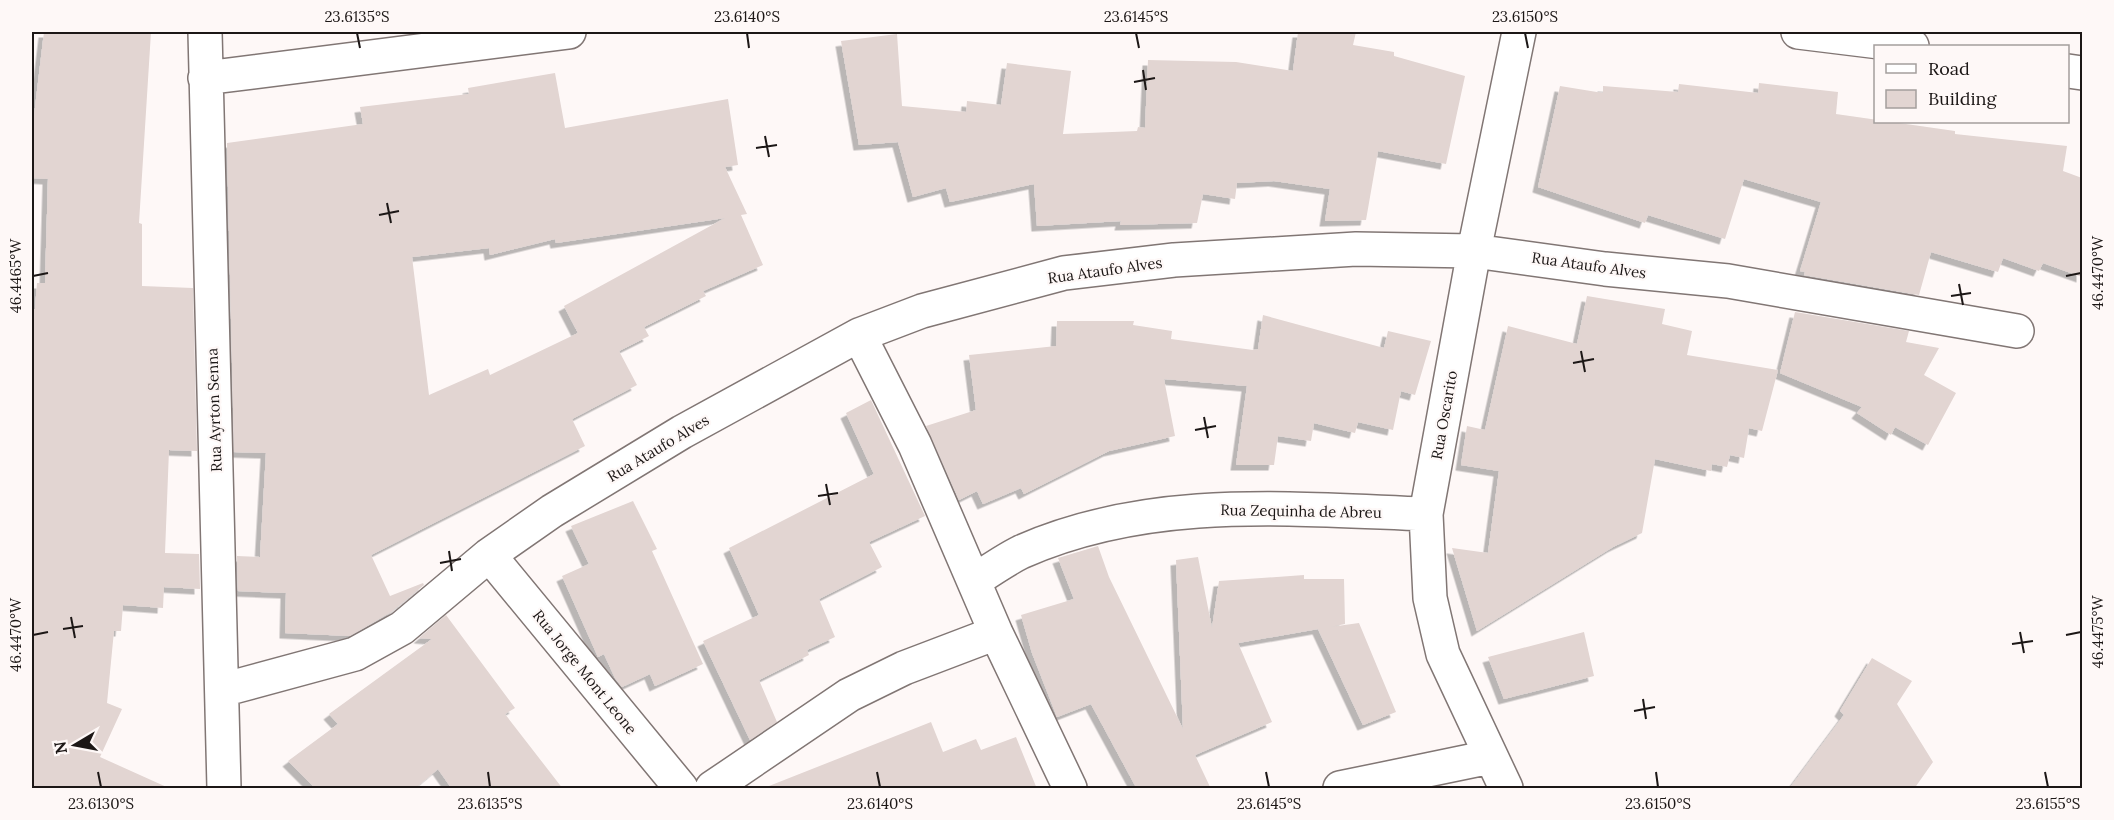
<svg xmlns="http://www.w3.org/2000/svg" width="2114" height="820" font-family="Lora,serif">
	<style>
		.building { fill: #e2d5d2; fill-rule: evenodd; filter: url(#shadow) }
		.lines { fill: none; stroke-linecap: round; stroke-linejoin: round }
		.minor-casing { stroke: #817674; stroke-width: 36 }
		.minor { stroke: #fff; stroke-width: 33 }
		.ticks { fill: none; stroke: #1c1716; stroke-width: 2 }
		.labels { text-anchor: middle; dominant-baseline: central; stroke-width: 4.5; stroke-linejoin: round; paint-order: stroke }
		.street-label { font-size: 15px; fill: #1c1716; stroke: #fef8f7 }
		.neatline { fill: none; stroke: #1c1716; stroke-width: 2 }
		.ticks-label { font-size: 15px; text-anchor: middle; fill: #1c1716 }
	</style>
	<defs>
		<filter id="shadow"><feDropShadow dx="-5.5" dy="5.5" stdDeviation="0" flood-color="#0004"/></filter>
	</defs>
	<rect width="100%" height="100%" fill="#fef8f7"/>
	<path class="building" d="M 44,32 L 151,32 L 139,223 L 142,224 L 142,286 L 193,288 L 197,451 L 169,450 L 165,553 L 199,554 L 200,589 L 164,587 L 163,608 L 123,605 L 121,631 L 114,631 L 107,703 L 122,709 L 100,757 L 171,789 L 32,789 L 32,309 L 35,309 L 37,283 L 45,283 L 48,179 L 32,178 L 32,133 Z
		M 1298,32 L 1356,32 L 1353,45 L 1394,52 L 1394,56 L 1465,76 L 1446,164 L 1378,151 L 1366,220 L 1325,221 L 1330,189 L 1274,181 L 1237,183 L 1235,199 L 1203,194 L 1197,223 L 1120,225 L 1121,221 L 1037,226 L 1034,184 L 950,202 L 946,188 L 913,197 L 898,142 L 859,145 L 841,41 L 897,34 L 902,106 L 966,112 L 967,101 L 1001,105 L 1007,63 L 1071,71 L 1063,134 L 1137,131 L 1138,127 L 1145,128 L 1148,60 L 1236,62 L 1293,71 Z
		M 555,73 L 565,128 L 728,99 L 738,165 L 725,167 L 747,214 L 741,215 L 763,265 L 703,291 L 706,296 L 644,327 L 649,336 L 619,351 L 637,385 L 572,419 L 585,446 L 371,555 L 390,596 L 423,583 L 424,585 L 391,612 L 350,636 L 285,633 L 286,593 L 238,591 L 237,556 L 260,557 L 266,453 L 234,452 L 227,143 L 363,124 L 360,107 L 469,94 L 468,88 ZM 725,218 L 564,306 L 578,333 L 490,375 L 488,369 L 429,395 L 412,257 L 489,248 L 490,255 L 555,239 L 556,243 Z
		M 1759,83 L 1838,92 L 1836,114 L 1955,131 L 1955,134 L 2067,146 L 2063,171 L 2082,178 L 2082,277 L 2043,263 L 2039,271 L 2003,258 L 1998,272 L 1931,252 L 1919,295 L 1804,275 L 1805,272 L 1800,271 L 1821,202 L 1744,179 L 1725,239 L 1648,215 L 1645,223 L 1538,187 L 1560,86 L 1603,93 L 1603,86 L 1678,92 L 1679,84 L 1758,93 Z
		M 1587,296 L 1665,309 L 1662,324 L 1692,331 L 1687,355 L 1778,370 L 1762,431 L 1749,428 L 1744,458 L 1730,455 L 1727,467 L 1712,464 L 1711,471 L 1655,459 L 1642,533 L 1613,547 L 1477,631 L 1452,548 L 1488,553 L 1499,471 L 1461,465 L 1467,426 L 1485,430 L 1508,326 L 1577,344 Z
		M 1795,312 L 1909,331 L 1906,342 L 1939,348 L 1924,375 L 1956,393 L 1928,445 L 1895,427 L 1891,435 L 1857,413 L 1862,407 L 1780,373 Z
		M 1263,315 L 1384,348 L 1388,331 L 1431,341 L 1415,395 L 1401,391 L 1393,430 L 1358,422 L 1355,433 L 1314,423 L 1311,441 L 1278,436 L 1274,465 L 1236,465 L 1247,386 L 1164,379 L 1175,436 L 1109,451 L 1024,494 L 1021,488 L 983,504 L 977,491 L 959,500 L 926,426 L 976,410 L 969,355 L 1056,346 L 1057,321 L 1134,321 L 1133,325 L 1172,331 L 1171,339 L 1253,350 L 1258,349 Z
		M 871,400 L 925,516 L 869,542 L 882,567 L 819,599 L 835,637 L 807,650 L 809,655 L 759,680 L 777,722 L 750,740 L 703,641 L 759,615 L 729,548 L 874,474 L 846,413 Z
		M 633,501 L 657,549 L 652,551 L 703,664 L 655,686 L 650,674 L 622,687 L 615,678 L 604,654 L 598,657 L 562,576 L 589,564 L 571,526 Z
		M 1098,546 L 1109,577 L 1183,729 L 1176,560 L 1198,557 L 1212,628 L 1219,581 L 1304,575 L 1304,579 L 1344,579 L 1345,624 L 1330,627 L 1359,623 L 1396,712 L 1363,725 L 1318,629 L 1238,643 L 1272,722 L 1195,755 L 1211,789 L 1137,789 L 1091,704 L 1057,717 L 1032,653 L 1021,615 L 1074,599 L 1058,558 Z
		M 446,615 L 515,708 L 505,714 L 563,789 L 452,789 L 438,769 L 414,789 L 316,789 L 288,761 L 338,724 L 329,714 L 432,639 L 419,638 Z
		M 1584,632 L 1594,676 L 1504,699 L 1488,657 Z
		M 1872,658 L 1912,681 L 1897,704 L 1933,762 L 1914,789 L 1789,789 L 1844,715 L 1840,711 Z
		M 931,722 L 943,752 L 976,739 L 981,750 L 1016,737 L 1037,789 L 770,789 L 769,786 Z"/>
	<g class="lines">
		<g class="minor-casing">
			<path id="minor" d="M 205,32 L 224,788
				M 1798,32 L 1912,46
				M 2068,71 L 2082,73
				M 205,78 L 569,32
				M 859,335 L 915,445 L 996,633 L 1070,788
				M 489,555 L 681,788
				M 974,581 C 989,571 1005,560 1021,552 C 1149,495 1290,509 1426,514
				M 222,690 L 355,654 L 402,628 L 489,555 L 552,511 L 682,432 L 859,335 L 922,311 L 1064,273 L 1174,260 L 1356,249 L 1474,251 L 1605,269 L 1728,281 L 2017,331
				M 712,788 L 849,695 L 904,668 L 996,633
				M 1340,788 L 1490,757
				M 1506,788 L 1443,654 L 1430,598 L 1426,514 L 1474,251 L 1519,32"/>
		</g>
		<use href="#minor" class="minor"/>
	</g>
	<path class="ticks" d="M 357,33 L 360,48M 747,33 L 749,48M 1136,33 L 1139,48M 1525,33 L 1528,48M 1143,70 L 1146,90M 1134,82 L 1155,78M 765,136 L 769,157M 756,148 L 777,145M 387,203 L 391,223M 379,215 L 399,211M 33,276 L 48,273M 2066,276 L 2081,273M 1959,284 L 1963,305M 1951,296 L 1971,293M 1581,351 L 1585,372M 1573,363 L 1594,359M 1204,417 L 1208,438M 1195,430 L 1216,426M 826,484 L 830,505M 818,496 L 838,493M 449,551 L 452,571M 440,563 L 461,559M 71,617 L 75,638M 63,629 L 83,626M 2020,632 L 2024,653M 33,635 L 48,632M 2066,635 L 2081,632M 2012,644 L 2033,641M 1643,699 L 1646,719M 1634,711 L 1655,707M 98,772 L 101,787M 488,772 L 490,787M 877,772 L 880,787M 1266,772 L 1269,787M 1656,772 L 1658,787M 2045,772 L 2048,787"/>
	<g class="labels">
		<g class="street-label">
			<text transform="translate(1589 265) rotate(8)">Rua Ataufo Alves</text>
			<text transform="translate(1105 270) rotate(-8)">Rua Ataufo Alves</text>
			<text transform="translate(214 410) rotate(-92)">Rua Ayrton Senna</text>
			<text transform="translate(1444 415) rotate(-80)">Rua Oscarito</text>
			<text transform="translate(658 448) rotate(-31)">Rua Ataufo Alves</text>
			<text transform="translate(1301 511) rotate(1)">Rua Zequinha de Abreu</text>
			<text transform="translate(585 672) rotate(51)">Rua Jorge Mont Leone</text>
		</g>
	</g>
	<rect width="2114" height="820" fill="none" stroke="#fef8f7" stroke-width="66"/>
	<rect x="1874" y="45" width="195" height="78" fill="#fef8f7" stroke="#a49e9d" stroke-width="1.5"/>
	<rect x="1886" y="64" width="30" height="9" fill="#ffffff" stroke="#a49e9d" stroke-width="1.5"/>
	<text x="1928" y="75" font-size="18" fill="#1c1716">Road</text>
	<rect x="1886" y="90" width="30" height="18" fill="#e2d5d2" stroke="#a49e9d" stroke-width="1.5"/>
	<text x="1928" y="105" font-size="18" fill="#1c1716">Building</text>
	<g transform="translate(75 745) rotate(260)" stroke="#fef8f7" stroke-width="4.5" paint-order="stroke">
	<path d="M0-4.5L10 22L0 15L-10 22Z" fill="#1c1716"/>
	<text y="-9" font-size="16" font-weight="bold" text-anchor="middle" fill="#1c1716">N</text>
	</g>
	<rect x="33" y="33" width="2048" height="754" class="neatline"/>
	<g class="ticks-label">
		<text x="357" y="22">23.6135°S</text>
		<text x="747" y="22">23.6140°S</text>
		<text x="1136" y="22">23.6145°S</text>
		<text x="1525" y="22">23.6150°S</text>
		<text transform="translate(2098 273) rotate(-90)" y="5">46.4470°W</text>
		<text transform="translate(16 276) rotate(-90)" y="5">46.4465°W</text>
		<text transform="translate(2098 632) rotate(-90)" y="5">46.4475°W</text>
		<text transform="translate(16 635) rotate(-90)" y="5">46.4470°W</text>
		<text x="101" y="809">23.6130°S</text>
		<text x="490" y="809">23.6135°S</text>
		<text x="880" y="809">23.6140°S</text>
		<text x="1269" y="809">23.6145°S</text>
		<text x="1658" y="809">23.6150°S</text>
		<text x="2048" y="809">23.6155°S</text>
	</g>
</svg>
